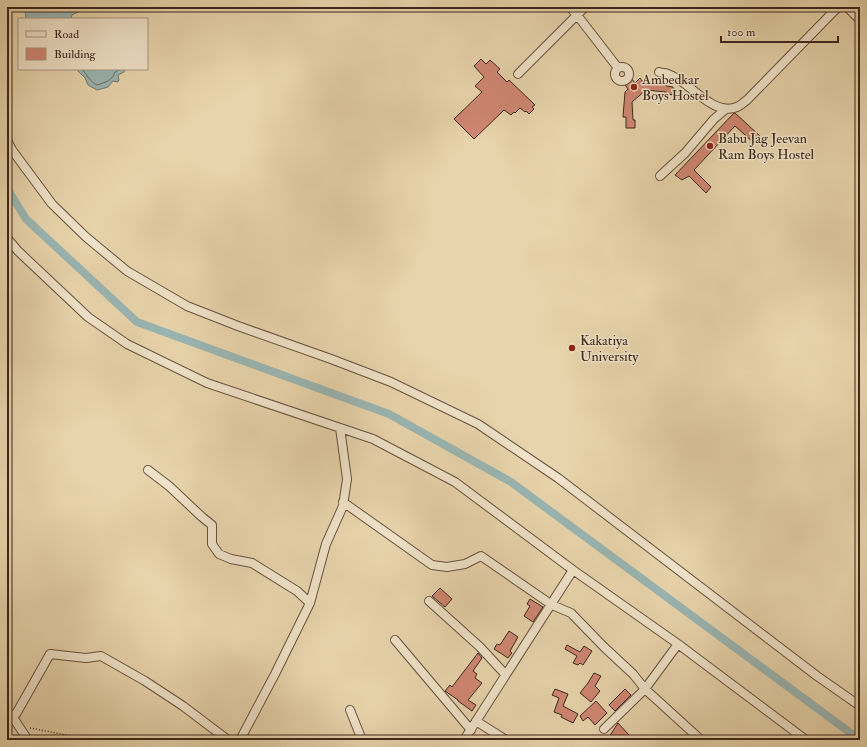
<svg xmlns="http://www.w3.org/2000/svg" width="867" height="747" font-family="'IM FELL Double Pica',serif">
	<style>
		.water { fill: #9ab6b3; stroke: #747c77 }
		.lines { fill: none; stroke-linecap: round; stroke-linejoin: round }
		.shore { stroke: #6b6e68; stroke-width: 1 }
		.canal { stroke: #9ab6b3; stroke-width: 8 }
		.building { fill: #d08773; stroke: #3c261c }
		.minor-casing { stroke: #675240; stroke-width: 10 }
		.path { stroke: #3c261c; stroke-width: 1.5; stroke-dasharray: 1 2; stroke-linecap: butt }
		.minor { stroke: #f0e3c9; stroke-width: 8 }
		.poi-dot { fill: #8f2418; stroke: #f0e3c9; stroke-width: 1.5 }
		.labels { text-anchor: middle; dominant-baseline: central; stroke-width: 3; stroke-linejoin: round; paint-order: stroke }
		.poi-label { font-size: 14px; fill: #3c261c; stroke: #f0e3c9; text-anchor: start }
	</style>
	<rect width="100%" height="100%" fill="#e8d4ac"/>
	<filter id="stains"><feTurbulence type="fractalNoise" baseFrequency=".005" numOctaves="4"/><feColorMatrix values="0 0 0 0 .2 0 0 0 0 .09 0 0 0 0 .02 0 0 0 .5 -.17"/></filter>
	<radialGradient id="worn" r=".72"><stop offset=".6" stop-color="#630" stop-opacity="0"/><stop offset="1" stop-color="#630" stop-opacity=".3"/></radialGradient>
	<path class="water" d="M 27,7 L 83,7 L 80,11 L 72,15 L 71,19 L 26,19 L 25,10 Z
		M 76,69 L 125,69 L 124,72 L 118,75 L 119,80 L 118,82 L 113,81 L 108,87 L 97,90 L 88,85 L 85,78 Z"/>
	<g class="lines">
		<path class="shore" d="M 82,69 C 87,75 90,82 97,85 C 106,82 112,81 115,72 L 121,69"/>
		<path class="canal" d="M 7,188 L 26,219 L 137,322 L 389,414 L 511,482 L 860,740"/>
	</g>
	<path class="building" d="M 481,59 L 486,64 L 490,60 L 500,69 L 497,72 L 507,82 L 509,80 L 535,105 L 532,107 L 534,109 L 529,114 L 526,111 L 525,112 L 520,108 L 515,113 L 514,112 L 511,115 L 504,110 L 474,139 L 454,119 L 482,92 L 475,86 L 484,77 L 474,66 Z
		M 640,78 L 642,81 L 666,83 L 666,86 L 673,87 L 673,89 L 675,89 L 675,95 L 665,94 L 666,92 L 646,90 L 632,102 L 633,120 L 635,120 L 635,128 L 626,128 L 626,117 L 623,117 L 625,92 L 628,89 L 625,85 L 632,79 L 635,83 Z
		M 734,113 L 735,113 L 760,136 L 754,143 L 735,126 L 694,170 L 711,187 L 706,193 L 689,176 L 682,180 L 675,175 Z
		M 440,588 L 452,599 L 445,607 L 432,596 Z
		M 530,599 L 543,607 L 533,622 L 524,616 L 530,606 L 527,604 Z
		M 509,631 L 518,637 L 510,651 L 512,653 L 508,658 L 494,649 L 497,644 L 500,645 Z
		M 567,645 L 580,652 L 584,646 L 592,651 L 583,665 L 580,663 L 578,665 L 573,663 L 577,656 L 565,649 Z
		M 478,653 L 482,658 L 473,671 L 477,674 L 475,678 L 482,683 L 468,700 L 476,705 L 472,711 L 458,701 L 458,700 L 445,691 L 450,685 L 452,687 Z
		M 594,673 L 601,676 L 595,686 L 600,691 L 591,702 L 580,693 L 588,683 Z
		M 555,689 L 568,694 L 563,706 L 578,714 L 573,723 L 561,717 L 562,715 L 554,712 L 559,698 L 552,695 Z
		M 625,689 L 631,695 L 615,711 L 609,705 Z
		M 596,701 L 607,713 L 595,725 L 588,717 L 583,721 L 580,716 Z
		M 618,723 L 629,735 L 625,740 L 612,740 L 609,737 Z"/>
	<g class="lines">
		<g class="minor-casing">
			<path id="minor" d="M 570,7 L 577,15 L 618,68
				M 847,7 L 860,20
				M615 74a7 7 0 1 1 14 0a7 7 0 1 1-14 0Z
				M 659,72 C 662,73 665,73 668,74 C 690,81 712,117 737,107 C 740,106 744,102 747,100 L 838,7
				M 518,74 L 585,7
				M 7,140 L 12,150 L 52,204 L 86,237 L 127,271 L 187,306 L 238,326 L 331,359 L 391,382 L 478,424 L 558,478 L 817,676 L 860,706
				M 660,176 L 685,153 L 714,119 L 726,109
				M 7,238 L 18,251 L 88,317 L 127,344 L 207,383 L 373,439 L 455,482 L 573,570 L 678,644 L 806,740
				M 148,470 L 169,486 L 202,517 L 212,525 L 212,544 L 219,554 L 231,559 L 252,563 L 297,591 L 310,603
				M 343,502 L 432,565 L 447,567 L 465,564 L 481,556 L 552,605 L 571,613 L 604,647 L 633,674 L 645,689 L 701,740
				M 429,601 L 480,647 L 505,674
				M 395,640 L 471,730
				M 350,710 L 362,740
				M 12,716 L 28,740
				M 7,717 L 8,718 L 16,714 L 50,654 L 86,658 L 101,656 L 145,681 L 183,706 L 228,740
				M 476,721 L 506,740
				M 604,729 L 645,689 L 678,644
				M 240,740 L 275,674 L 310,603 L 326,544 L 343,506 L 347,479 L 340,428
				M 464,740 L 573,570"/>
		</g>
		<path class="path" d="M 30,728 L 93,740"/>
		<use href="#minor" class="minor"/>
	</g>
	<g class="poi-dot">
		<circle cx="634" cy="87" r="4"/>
		<circle cx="710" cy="146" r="4"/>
		<circle cx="572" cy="348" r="4"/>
	</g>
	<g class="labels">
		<g class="poi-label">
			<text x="642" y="79">Ambedkar<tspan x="642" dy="16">Boys Hostel</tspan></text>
			<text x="718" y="138">Babu Jag Jeevan<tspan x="718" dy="16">Ram Boys Hostel</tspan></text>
			<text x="580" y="340">Kakatiya<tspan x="580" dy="16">University</tspan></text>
		</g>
	</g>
	<rect width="867" height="747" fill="none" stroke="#e8d4ac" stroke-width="24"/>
	<rect x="8" y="8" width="851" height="731" fill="none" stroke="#3c261c" stroke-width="2"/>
	<rect x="12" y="12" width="843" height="723" fill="none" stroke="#3c261c"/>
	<rect x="18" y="18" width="130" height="52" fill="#f0e3c9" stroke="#a89784"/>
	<rect x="26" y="31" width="20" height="6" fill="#f0e3c9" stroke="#a89784"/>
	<text x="54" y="38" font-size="12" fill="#3c261c">Road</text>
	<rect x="26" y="48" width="20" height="12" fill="#d08773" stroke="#a89784"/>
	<text x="54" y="58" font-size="12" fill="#3c261c">Building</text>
	<path d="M721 36v6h117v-6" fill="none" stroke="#3c261c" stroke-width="2"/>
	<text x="727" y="36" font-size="12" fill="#3c261c" stroke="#f0e3c9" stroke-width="3" paint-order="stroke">100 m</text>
	<rect width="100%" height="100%" filter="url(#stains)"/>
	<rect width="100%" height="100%" fill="url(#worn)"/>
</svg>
